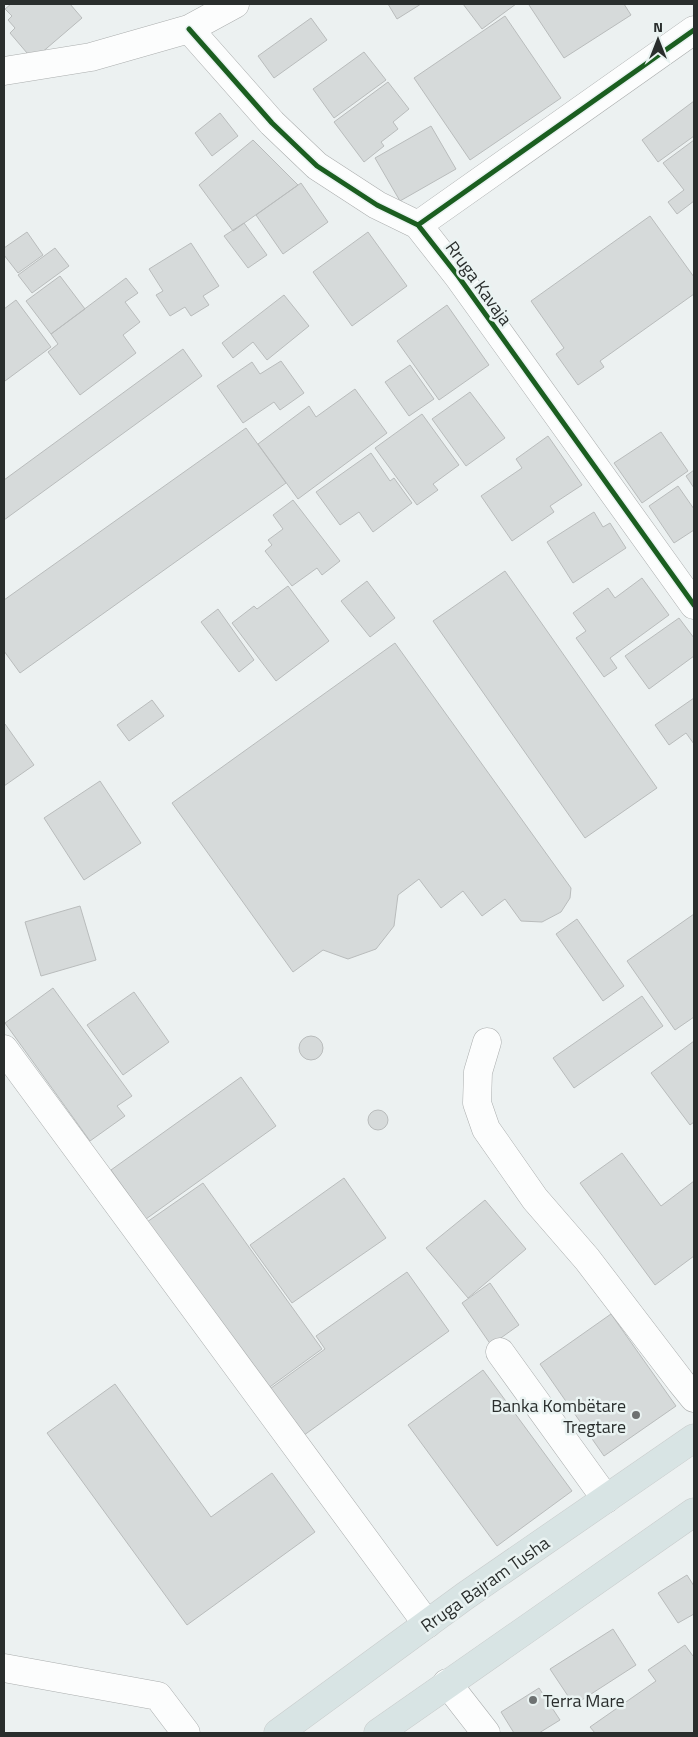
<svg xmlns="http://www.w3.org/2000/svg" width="698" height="1737" font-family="'Titillium Web',sans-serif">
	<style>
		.building { fill: #d6dada; stroke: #b9bcbc }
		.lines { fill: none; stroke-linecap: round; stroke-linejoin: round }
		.minor-casing { stroke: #abaeae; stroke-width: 29 }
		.major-casing { stroke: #c9cccc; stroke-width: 29 }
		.minor { stroke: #fcfdfd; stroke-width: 28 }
		.major { stroke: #d8e4e4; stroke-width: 28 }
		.cycleway-casing { stroke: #eaf3f2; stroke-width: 8 }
		.cycleway { stroke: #1b5e20; stroke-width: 5 }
		.poi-dot { fill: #6e7272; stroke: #eaf3f2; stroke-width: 2 }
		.labels { text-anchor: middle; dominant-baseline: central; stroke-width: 5; stroke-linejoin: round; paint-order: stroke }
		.street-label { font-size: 18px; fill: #2a2e2d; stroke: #eaf3f2 }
		.poi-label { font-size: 18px; fill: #2a2e2d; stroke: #eaf3f2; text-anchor: end }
	</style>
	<rect width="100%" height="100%" fill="#ecf1f1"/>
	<path class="building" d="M 11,4 L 70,4 L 82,18 L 33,60 L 10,33 L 15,28 L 8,20 L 12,16 L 5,9 Z
		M 388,4 L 421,4 L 397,19 Z
		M 463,4 L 516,4 L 482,29 Z
		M 531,4 L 624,4 L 631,15 L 564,58 L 529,5 Z
		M 505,16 L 561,98 L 470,160 L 414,78 Z
		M 311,18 L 327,40 L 274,78 L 258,56 Z
		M 364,52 L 386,80 L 334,118 L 313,89 Z
		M 388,82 L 409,109 L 393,122 L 398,129 L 381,142 L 384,146 L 364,162 L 334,122 Z
		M 694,101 L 694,136 L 658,162 L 642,140 Z
		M 220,113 L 238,136 L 212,156 L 195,133 Z
		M 431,126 L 456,169 L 400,201 L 375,158 Z
		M 253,140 L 298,185 L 233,231 L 199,185 Z
		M 694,140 L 694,201 L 677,214 L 668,202 L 684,190 L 663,163 Z
		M 301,183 L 328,222 L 283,254 L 256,215 Z
		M 650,216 L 694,277 L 694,294 L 600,361 L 604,367 L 578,385 L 556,354 L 564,348 L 531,301 Z
		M 244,223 L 267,255 L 248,268 L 224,236 Z
		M 27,232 L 43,255 L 18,273 L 4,255 L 4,248 Z
		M 368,232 L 407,286 L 352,326 L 313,272 Z
		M 191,243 L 219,286 L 203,296 L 209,305 L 191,316 L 185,307 L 170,316 L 156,295 L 163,291 L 149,269 Z
		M 55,248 L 69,266 L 32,293 L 18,275 Z
		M 60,276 L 85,309 L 51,334 L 26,301 Z
		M 126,278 L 138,293 L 125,302 L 140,322 L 123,335 L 136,353 L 80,395 L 48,352 L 58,344 L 51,334 Z
		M 284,295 L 309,326 L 267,360 L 253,342 L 233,358 L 222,343 Z
		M 16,300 L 51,347 L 5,381 L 4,379 L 4,309 Z
		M 447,305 L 489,365 L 439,400 L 397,341 Z
		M 183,349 L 202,376 L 4,520 L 4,480 Z
		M 281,361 L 304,393 L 280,410 L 274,402 L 243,423 L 217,386 L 252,362 L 260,374 Z
		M 410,365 L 434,399 L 409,416 L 385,382 Z
		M 355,389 L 387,433 L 298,499 L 258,444 L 309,406 L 316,417 Z
		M 470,392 L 505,438 L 466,466 L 432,419 Z
		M 422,414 L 459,465 L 433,484 L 438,490 L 417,505 L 375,448 Z
		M 246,428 L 286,483 L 20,673 L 4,651 L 4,600 Z
		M 661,432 L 688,471 L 642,503 L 614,463 Z
		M 548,436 L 582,485 L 550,506 L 554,512 L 512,541 L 481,496 L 522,468 L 516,459 Z
		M 371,453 L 390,481 L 394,478 L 412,503 L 373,532 L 359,512 L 340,525 L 316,492 Z
		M 694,470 L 694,488 L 686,476 Z
		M 678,486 L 694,509 L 694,530 L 674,543 L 649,506 Z
		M 293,500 L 340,561 L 322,575 L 317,568 L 292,586 L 265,551 L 272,545 L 268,540 L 283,529 L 273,515 Z
		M 594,512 L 603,527 L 610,523 L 626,548 L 573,583 L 547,542 Z
		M 505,571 L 657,788 L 585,838 L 433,621 Z
		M 642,578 L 669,615 L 610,658 L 617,668 L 604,677 L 576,638 L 586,631 L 573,613 L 608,588 L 615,598 Z
		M 367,581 L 395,618 L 370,637 L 341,601 Z
		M 288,586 L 329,641 L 276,681 L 232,623 L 254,606 L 257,609 Z
		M 218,609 L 254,660 L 239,672 L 201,622 Z
		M 679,618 L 694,638 L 694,656 L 649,689 L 625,656 Z
		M 395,643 L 571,888 L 570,898 L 561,912 L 542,922 L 521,921 L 505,899 L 482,916 L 463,891 L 441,908 L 419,879 L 398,895 L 394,926 L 376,949 L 348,959 L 323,950 L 293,972 L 172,803 Z
		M 694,698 L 694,744 L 686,733 L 669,745 L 655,725 Z
		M 152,700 L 164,716 L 129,741 L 117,725 Z
		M 5,724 L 34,765 L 4,786 L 4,725 Z
		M 100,781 L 141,843 L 84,880 L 44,818 Z
		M 80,906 L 96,960 L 41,976 L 25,922 Z
		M 694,914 L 694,1017 L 675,1030 L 627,961 Z
		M 577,919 L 624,986 L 603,1001 L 556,934 Z
		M 53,988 L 132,1096 L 117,1106 L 125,1116 L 90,1141 L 5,1023 Z
		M 134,992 L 169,1042 L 123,1075 L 87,1025 Z
		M 642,996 L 663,1026 L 574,1088 L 553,1058 Z
		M299 1048a12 12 0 1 1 24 0a12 12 0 1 1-24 0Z
		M 694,1041 L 694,1122 L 690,1125 L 651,1073 Z
		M 241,1077 L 276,1126 L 146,1219 L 111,1170 Z
		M368 1120a10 10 0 1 1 20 0a10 10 0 1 1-20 0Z
		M 622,1153 L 661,1206 L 694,1181 L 694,1256 L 655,1285 L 580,1183 Z
		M 344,1178 L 386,1238 L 292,1303 L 250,1245 Z
		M 203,1183 L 322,1349 L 267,1389 L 147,1222 Z
		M 485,1200 L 526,1249 L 468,1298 L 426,1248 Z
		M 407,1272 L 449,1331 L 300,1438 L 267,1391 L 325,1349 L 316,1336 Z
		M 490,1283 L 519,1325 L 491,1345 L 462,1303 Z
		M 611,1314 L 676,1406 L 604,1456 L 540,1364 Z
		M 483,1370 L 572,1491 L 497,1546 L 408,1425 Z
		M 115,1384 L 211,1517 L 272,1473 L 315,1532 L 187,1625 L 47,1433 Z
		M 687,1575 L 694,1586 L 694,1614 L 678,1623 L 658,1593 Z
		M 613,1629 L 636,1665 L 574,1705 L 550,1669 Z
		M 685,1645 L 693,1656 L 694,1655 L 694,1733 L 595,1733 L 590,1727 L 656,1681 L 648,1670 Z
		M 539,1688 L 560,1720 L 539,1733 L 514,1733 L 501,1712 Z"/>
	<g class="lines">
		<g class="minor-casing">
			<path id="minor" d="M 189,29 L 272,123 L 317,166 L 377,205 L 418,225 L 458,276 L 694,605
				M 4,71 L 91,57 L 189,29 L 235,4
				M 418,225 L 694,30
				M 487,1042 L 478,1072 L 477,1103 L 486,1129 L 535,1199 L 587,1259 L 681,1382 L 694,1398
				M 4,1049 L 427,1624
				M 500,1352 L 606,1499
				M 4,1668 L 158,1696 L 186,1733
				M 447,1683 L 486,1733"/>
		</g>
		<g class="major-casing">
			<path id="major" d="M 278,1733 L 465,1596 L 694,1438
				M 378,1733 L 694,1512"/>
		</g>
		<use href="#minor" class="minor"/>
		<use href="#major" class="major"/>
		<g class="cycleway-casing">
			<path id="cycleway" d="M 189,29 L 272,123 L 317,166 L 377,205 L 418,225 L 458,276 L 694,605
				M 418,225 L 694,30"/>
		</g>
		<use href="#cycleway" class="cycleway"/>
	</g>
	<g class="poi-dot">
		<circle cx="636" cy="1415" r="5"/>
		<circle cx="533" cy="1700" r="5"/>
	</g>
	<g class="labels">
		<g class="street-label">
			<text transform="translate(479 283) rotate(54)">Rruga Kavaja</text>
			<text transform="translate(485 1584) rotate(-35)">Rruga Bajram Tusha</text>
		</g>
		<g class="poi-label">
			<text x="626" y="1405">Banka Kombëtare<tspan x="626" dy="21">Tregtare</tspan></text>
			<text x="543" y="1700" text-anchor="start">Terra Mare</text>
		</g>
	</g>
	<rect width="698" height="1737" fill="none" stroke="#2a2e2d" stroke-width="10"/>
	<g transform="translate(658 40)" stroke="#eaf3f2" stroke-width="4" paint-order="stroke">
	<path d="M0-4L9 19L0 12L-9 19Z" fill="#2a2e2d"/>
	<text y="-8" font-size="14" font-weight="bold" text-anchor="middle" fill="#2a2e2d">N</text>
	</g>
</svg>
